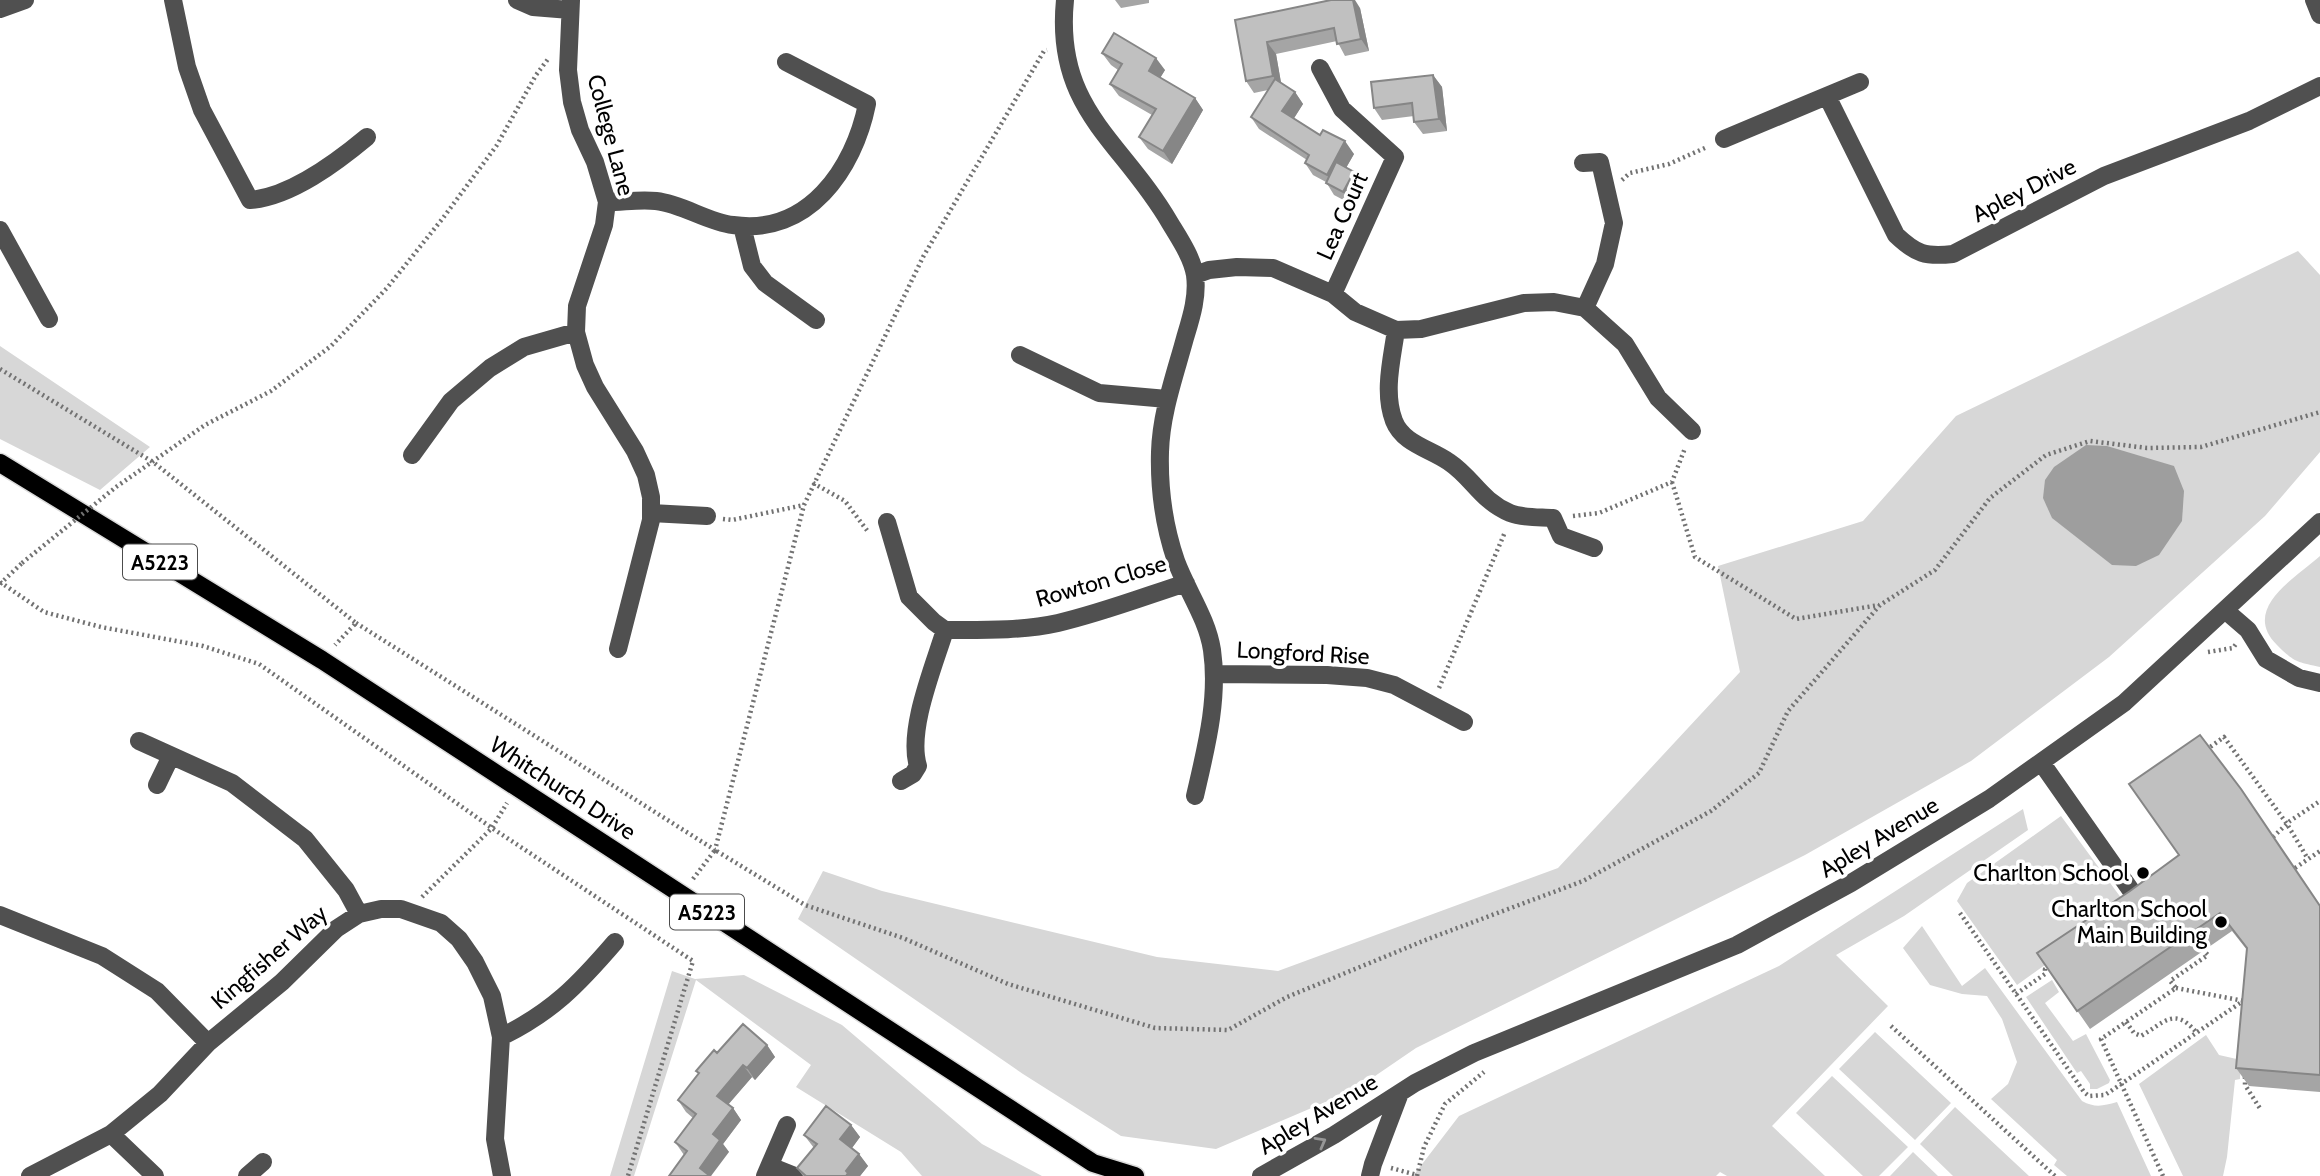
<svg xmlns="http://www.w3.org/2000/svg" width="2320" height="1176" font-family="Cabin,sans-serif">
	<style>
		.green { fill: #d7d7d7 }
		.water { fill: #9e9e9e }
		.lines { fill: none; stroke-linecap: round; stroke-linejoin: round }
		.major-casing { stroke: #dbdbdb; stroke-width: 21 }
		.path { stroke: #727272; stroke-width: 4.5; stroke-dasharray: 2 3.5; stroke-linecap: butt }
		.minor { stroke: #505050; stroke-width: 18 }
		.major { stroke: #000; stroke-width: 18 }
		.path-bridge { stroke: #727272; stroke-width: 4.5; stroke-dasharray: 2 3.5; stroke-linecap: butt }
		.wall { fill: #a5a5a5 }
		.shaded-wall { fill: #868686 }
		.building { fill: #c0c0c0; stroke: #868686; stroke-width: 2 }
		.oneway { stroke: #969696 }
		.poi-dot { fill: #000; stroke: #fff; stroke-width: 2.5 }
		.labels { text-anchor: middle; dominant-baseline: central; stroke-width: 7; stroke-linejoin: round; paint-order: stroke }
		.shield { fill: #fff; stroke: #4c4c4c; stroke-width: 2 }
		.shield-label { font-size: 21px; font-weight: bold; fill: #000 }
		.street-label { font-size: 23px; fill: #000; stroke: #fff }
		.poi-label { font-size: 23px; fill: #000; stroke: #fff; text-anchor: end }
	</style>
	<rect width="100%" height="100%" fill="#fff"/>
	<path class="green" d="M 2298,251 L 2320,275 L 2320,452 L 2265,516 L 2109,657 L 1971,761 L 1805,855 L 1416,1048 L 1356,1089 L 1216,1149 L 1121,1136 L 1023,1074 L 798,919 L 823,871 L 882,891 L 1157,957 L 1278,971 L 1558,868 L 1740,672 L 1718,566 L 1863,521 L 1956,416 Z
		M 0,346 L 150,447 L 100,490 L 0,439 Z
		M 2320,556 L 2320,667 C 2296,662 2294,662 2277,645 C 2241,609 2294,579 2320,556 Z
		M 2023,809 L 2028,830 L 1904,916 L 1836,955 L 1888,1006 L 1772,1126 L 1825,1176 L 1727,1176 L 1720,1172 L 1716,1176 L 1413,1176 L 1459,1116 L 1779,966 Z
		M 2061,816 L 2127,906 L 2017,985 L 1957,901 L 1967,883 Z
		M 1922,926 L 1962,986 L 1985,968 L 2082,1101 C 2095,1108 2103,1106 2117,1102 L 2151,1176 L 2067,1176 L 2054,1165 L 2057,1160 L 1991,1099 L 2008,1084 L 2017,1062 L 2002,1019 L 1987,996 L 1962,994 L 1930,985 L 1903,948 Z
		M 672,971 L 695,979 L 744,975 L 842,1025 L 982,1144 L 1042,1176 L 922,1176 L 901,1152 L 796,1087 L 811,1065 L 696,980 L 634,1176 L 610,1176 Z
		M 2052,980 L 2059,992 L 2045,1003 L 2073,1041 L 2086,1034 L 2110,1080 L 2109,1083 L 2097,1089 L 2090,1089 L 2090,1084 L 2081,1071 L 2077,1073 L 2026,997 Z
		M 1875,1032 L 1951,1103 L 1915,1140 L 1839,1069 Z
		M 2206,1035 L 2219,1055 L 2241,1060 L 2240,1079 L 2235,1080 L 2227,1157 L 2223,1176 L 2183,1176 L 2139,1084 Z
		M 1832,1076 L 1908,1147 L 1879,1176 L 1863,1176 L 1796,1113 Z
		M 1955,1107 L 2029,1176 L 1953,1176 L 1920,1144 Z
		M 1913,1152 L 1938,1176 L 1890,1176 Z"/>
	<path class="water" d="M 2086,445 L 2107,446 L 2174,466 L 2184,491 L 2182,521 L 2159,555 L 2136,566 L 2112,565 L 2052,518 L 2043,498 L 2045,480 L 2054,467 Z"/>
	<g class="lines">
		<g class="major-casing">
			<path id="major" d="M 0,463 L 322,660 L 1093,1163 L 1135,1176"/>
		</g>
		<path class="path" d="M 1622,180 L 1630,173 L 1669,164 L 1707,147
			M 0,369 L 153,462 L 356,623 L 335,645
			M 1672,482 L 1695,557 L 1796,619 L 1879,605
			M 813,483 L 845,501 L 869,533
			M 116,487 L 205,425 L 271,391 L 331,346 L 387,288 L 443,218 L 497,145 L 536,75 L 548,59
			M 1573,516 L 1599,513 L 1672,482 L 1685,448
			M 723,519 L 732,520 L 804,505
			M 0,582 L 44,612 L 101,627 L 203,646 L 259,664 L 492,828 L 693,961 L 628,1176
			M 0,584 L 22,563
			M 356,623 L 715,850 L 804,505 L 923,257 L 1044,51 L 1047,50
			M 2208,652 L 2233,648 L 2236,644
			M 1439,688 L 1505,532
			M 2206,750 L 2224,737 L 2287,824 L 2308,859
			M 2273,837 L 2290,821 L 2320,801
			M 2295,868 L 2320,851
			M 693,879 L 715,850 L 805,905 L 903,938 L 1008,984 L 1155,1028 L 1228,1030 L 1287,997 L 1428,939 L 1583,881 L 1711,811 L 1759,773 L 1788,711 L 1880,605 L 1935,570 L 1990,498 L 2046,455 L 2090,441 L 2147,448 L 2201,447 L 2320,412
			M 422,897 L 492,828 L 507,803
			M 1960,913 L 2084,1092 L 2089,1096 L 2105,1095 L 2246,999
			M 2176,988 L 2244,1001
			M 2016,994 L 2045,974 L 2045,969 L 2051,965
			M 2126,1022 L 2134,1033 L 2141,1036 C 2164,1023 2174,1006 2196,1032
			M 1891,1026 L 2055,1176
			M 2245,1077 L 2245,1085 L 2261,1110
			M 1391,1168 L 1417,1175
			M 1417,1176 L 1424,1147 L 1445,1104 L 1484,1072
			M 2163,1176 L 2101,1039 L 2176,988 L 2170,981 L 2208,955 L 2204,951"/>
		<path class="minor" d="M 173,0 L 187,67 L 202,110 L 250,200 C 291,197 337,162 367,137
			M 517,0 L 533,7 L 570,10
			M 571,0 L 568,70 L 572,102 L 580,130 L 595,162 L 607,202 L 604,225 L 577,306 L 576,332 L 585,365 L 595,387 L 635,451 L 646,475 L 651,497 L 651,520 L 618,649
			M 1065,0 C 1054,110 1122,140 1170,223 C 1179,238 1192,257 1195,275 C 1198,297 1191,318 1185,338 C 1175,375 1161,413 1160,452 C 1159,488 1164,526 1176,561 C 1187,591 1207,618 1212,650 C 1219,699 1206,748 1195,796
			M 2314,0 L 2320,15
			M 0,9 L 25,0
			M 1320,68 L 1342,109 L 1395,157 L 1333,294
			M 1827,96 L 1896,235 C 1916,254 1925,257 1953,254 L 2104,176 L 2249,121 L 2320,86
			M 1724,139 L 1860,82
			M 1583,163 L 1600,162 L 1614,223 L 1605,264 L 1585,308
			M 607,202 C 623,202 641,199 656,201 C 683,204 707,222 733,225 C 808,236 854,169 867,104 L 786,62
			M 742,226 L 752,266 L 765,283 L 816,320
			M 0,230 L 49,319
			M 1195,275 L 1209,270 L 1237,267 L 1273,268 L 1333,294 L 1355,312 L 1396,330 L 1421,329 L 1524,303 L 1554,302 L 1585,308 L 1625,344 L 1658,398 L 1692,431
			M 1396,330 C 1392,359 1383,392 1394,421 C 1403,444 1431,449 1449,462 C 1473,478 1480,500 1510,513 C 1522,518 1540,517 1553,518 L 1561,536 L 1594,548
			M 1020,355 L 1099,393 L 1167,399
			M 412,455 L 451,401 L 490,368 L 524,347 L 576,332
			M 651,513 L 707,516
			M 887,522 L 909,597 L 934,622 L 945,630 C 934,666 907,730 918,766 L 913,774 L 901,781
			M 2226,611 L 2248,630 L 2266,659 L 2299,678 L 2320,683
			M 945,630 C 982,630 1022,631 1058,623 C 1101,613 1143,597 1186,583
			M 1214,674 L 1327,675 L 1367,678 L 1394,685 L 1464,722
			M 139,741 L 232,783 L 305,839 L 346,890 L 359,914
			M 2041,762 L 2137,899
			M 157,785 L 171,756
			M 0,915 L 102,956 L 157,991 L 208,1043
			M 501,1037 C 552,1012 578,985 615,942
			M 111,1134 L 155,1176
			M 770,1166 L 795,1176
			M 30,1176 L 111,1134 L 160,1094 L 208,1043 L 282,982 L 336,929 L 359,914 L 381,909 L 401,909 L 441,923 L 459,939 L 475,962 L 492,996 L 501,1037 L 495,1139 L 502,1176
			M 247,1176 L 263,1162
			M 765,1176 L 787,1125
			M 1261,1176 L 1334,1135 L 1415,1083 L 1474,1053 L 1737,945 L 1851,883 L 1989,799 L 2124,703 L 2320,522
			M 1370,1176 L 1373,1164 L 1400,1093"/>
		<use href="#major" class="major"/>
		<path class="path-bridge" d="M 22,563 L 116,487"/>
	</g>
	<path class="wall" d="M 1115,0 L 1149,0 L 1149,3 L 1121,8 Z
		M 1360,8 L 1369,51 L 1345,56 L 1337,41 L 1276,54 L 1281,83 L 1295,92 L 1303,104 L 1294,118 L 1320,135 L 1354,154 L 1346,168 L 1354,172 L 1362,184 L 1351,204 L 1334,195 L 1326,182 L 1313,175 L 1305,163 L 1307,160 L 1259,129 L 1251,117 L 1268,90 L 1254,93 L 1246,81 L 1235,20 Z
		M 1102,53 L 1165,70 L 1160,78 L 1195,98 L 1203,110 L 1172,164 L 1148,149 L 1139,137 L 1152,115 L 1119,96 L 1110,84 L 1118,70 L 1111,65 Z
		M 1433,75 L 1442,87 L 1447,131 L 1423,134 L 1414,122 L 1414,116 L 1382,120 L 1374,108 Z
		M 2179,855 L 2320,905 L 2320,1092 L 2249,1086 L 2236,1068 L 2247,950 L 2232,931 L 2090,1029 L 2037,953 L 2130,891 Z
		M 767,1045 L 775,1057 L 755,1080 L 752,1077 L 728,1105 L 733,1108 L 741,1120 L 723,1144 L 729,1152 L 684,1155 L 675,1142 L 693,1118 L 686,1112 L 678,1100 L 699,1074 L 696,1071 L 717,1053 Z
		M 851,1125 L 860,1137 L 852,1148 L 859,1154 L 868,1166 L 860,1176 L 803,1176 L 797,1168 L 814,1148 L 804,1135 Z"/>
	<path class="shaded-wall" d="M 1353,0 L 1355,0 L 1360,8 L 1369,51 L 1361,39 Z
		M 1267,42 L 1276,54 L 1282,88 L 1273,76 Z
		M 1156,58 L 1165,70 L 1157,83 L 1149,71 Z
		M 1433,75 L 1442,87 L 1447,131 L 1439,119 Z
		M 1295,92 L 1303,104 L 1291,123 L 1282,111 Z
		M 1195,98 L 1203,110 L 1172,164 L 1163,151 Z
		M 1345,141 L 1354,154 L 1335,187 L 1327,175 Z
		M 1354,172 L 1362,184 L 1351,204 L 1343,192 Z
		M 767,1045 L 775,1057 L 755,1080 L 747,1068 Z
		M 743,1065 L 752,1077 L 725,1108 L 717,1096 Z
		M 733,1108 L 741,1120 L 723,1144 L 729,1152 L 711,1176 L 705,1176 L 700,1168 L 713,1134 Z
		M 851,1125 L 860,1137 L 849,1152 L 840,1139 Z
		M 859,1154 L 868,1166 L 860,1176 L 846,1176 L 846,1171 Z"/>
	<path class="building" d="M 1331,0 L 1353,0 L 1361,39 L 1337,44 L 1334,28 L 1267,42 L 1273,76 L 1246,81 L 1235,20 Z
		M 1114,33 L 1156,58 L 1149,71 L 1195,98 L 1163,151 L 1139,137 L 1156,109 L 1110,84 L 1122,64 L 1102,53 Z
		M 1433,75 L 1439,119 L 1414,122 L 1412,103 L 1374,108 L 1371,82 Z
		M 1275,79 L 1295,92 L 1282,111 L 1320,135 L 1323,130 L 1345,141 L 1327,175 L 1305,163 L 1309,155 L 1251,117 Z
		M 1336,162 L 1354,172 L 1343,192 L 1326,183 Z
		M 2200,735 L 2241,789 L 2320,906 L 2320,1075 L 2236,1068 L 2247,948 L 2220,913 L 2077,1011 L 2037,953 L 2130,891 L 2179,855 L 2129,784 Z
		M 743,1024 L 767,1045 L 747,1068 L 743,1065 L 717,1096 L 733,1108 L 713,1134 L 720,1140 L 700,1168 L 710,1176 L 669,1176 L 687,1151 L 675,1142 L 696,1114 L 678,1100 L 699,1073 L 696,1071 L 714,1050 L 717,1053 Z
		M 826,1106 L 851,1125 L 840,1139 L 859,1154 L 846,1171 L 848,1173 L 846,1176 L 806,1176 L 797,1168 L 817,1144 L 804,1135 Z"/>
	<defs><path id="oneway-chevron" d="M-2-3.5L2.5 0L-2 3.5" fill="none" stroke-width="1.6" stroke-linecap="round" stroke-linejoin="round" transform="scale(1.75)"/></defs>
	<use class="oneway" href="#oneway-chevron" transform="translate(1321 1142) rotate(-29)"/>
	<g class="poi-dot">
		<circle cx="2143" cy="873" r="7"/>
		<circle cx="2221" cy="922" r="7"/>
	</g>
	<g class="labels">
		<g class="shield">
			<rect x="123" y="544.5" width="74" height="35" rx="5"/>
			<rect x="670" y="894.5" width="74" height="35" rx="5"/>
		</g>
		<g class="shield-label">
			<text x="160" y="562">A5223</text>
			<text x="707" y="912">A5223</text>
		</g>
		<g class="street-label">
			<text transform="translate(611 135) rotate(75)">College Lane</text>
			<text transform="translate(2024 190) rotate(-27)">Apley Drive</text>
			<text transform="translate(1342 216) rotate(-66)">Lea Court</text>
			<text transform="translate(1101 581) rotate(-16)">Rowton Close</text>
			<text transform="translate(1303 653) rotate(3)">Longford Rise</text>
			<text transform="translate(563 788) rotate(33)">Whitchurch Drive</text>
			<text transform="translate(1879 837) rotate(-31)">Apley Avenue</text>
			<text transform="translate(269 957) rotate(-41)">Kingfisher Way</text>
			<text transform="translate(1318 1114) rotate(-31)">Apley Avenue</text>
		</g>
		<g class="poi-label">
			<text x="2129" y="873">Charlton School</text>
			<text x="2207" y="909">Charlton School<tspan x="2207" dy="26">Main Building</tspan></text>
		</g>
	</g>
</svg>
